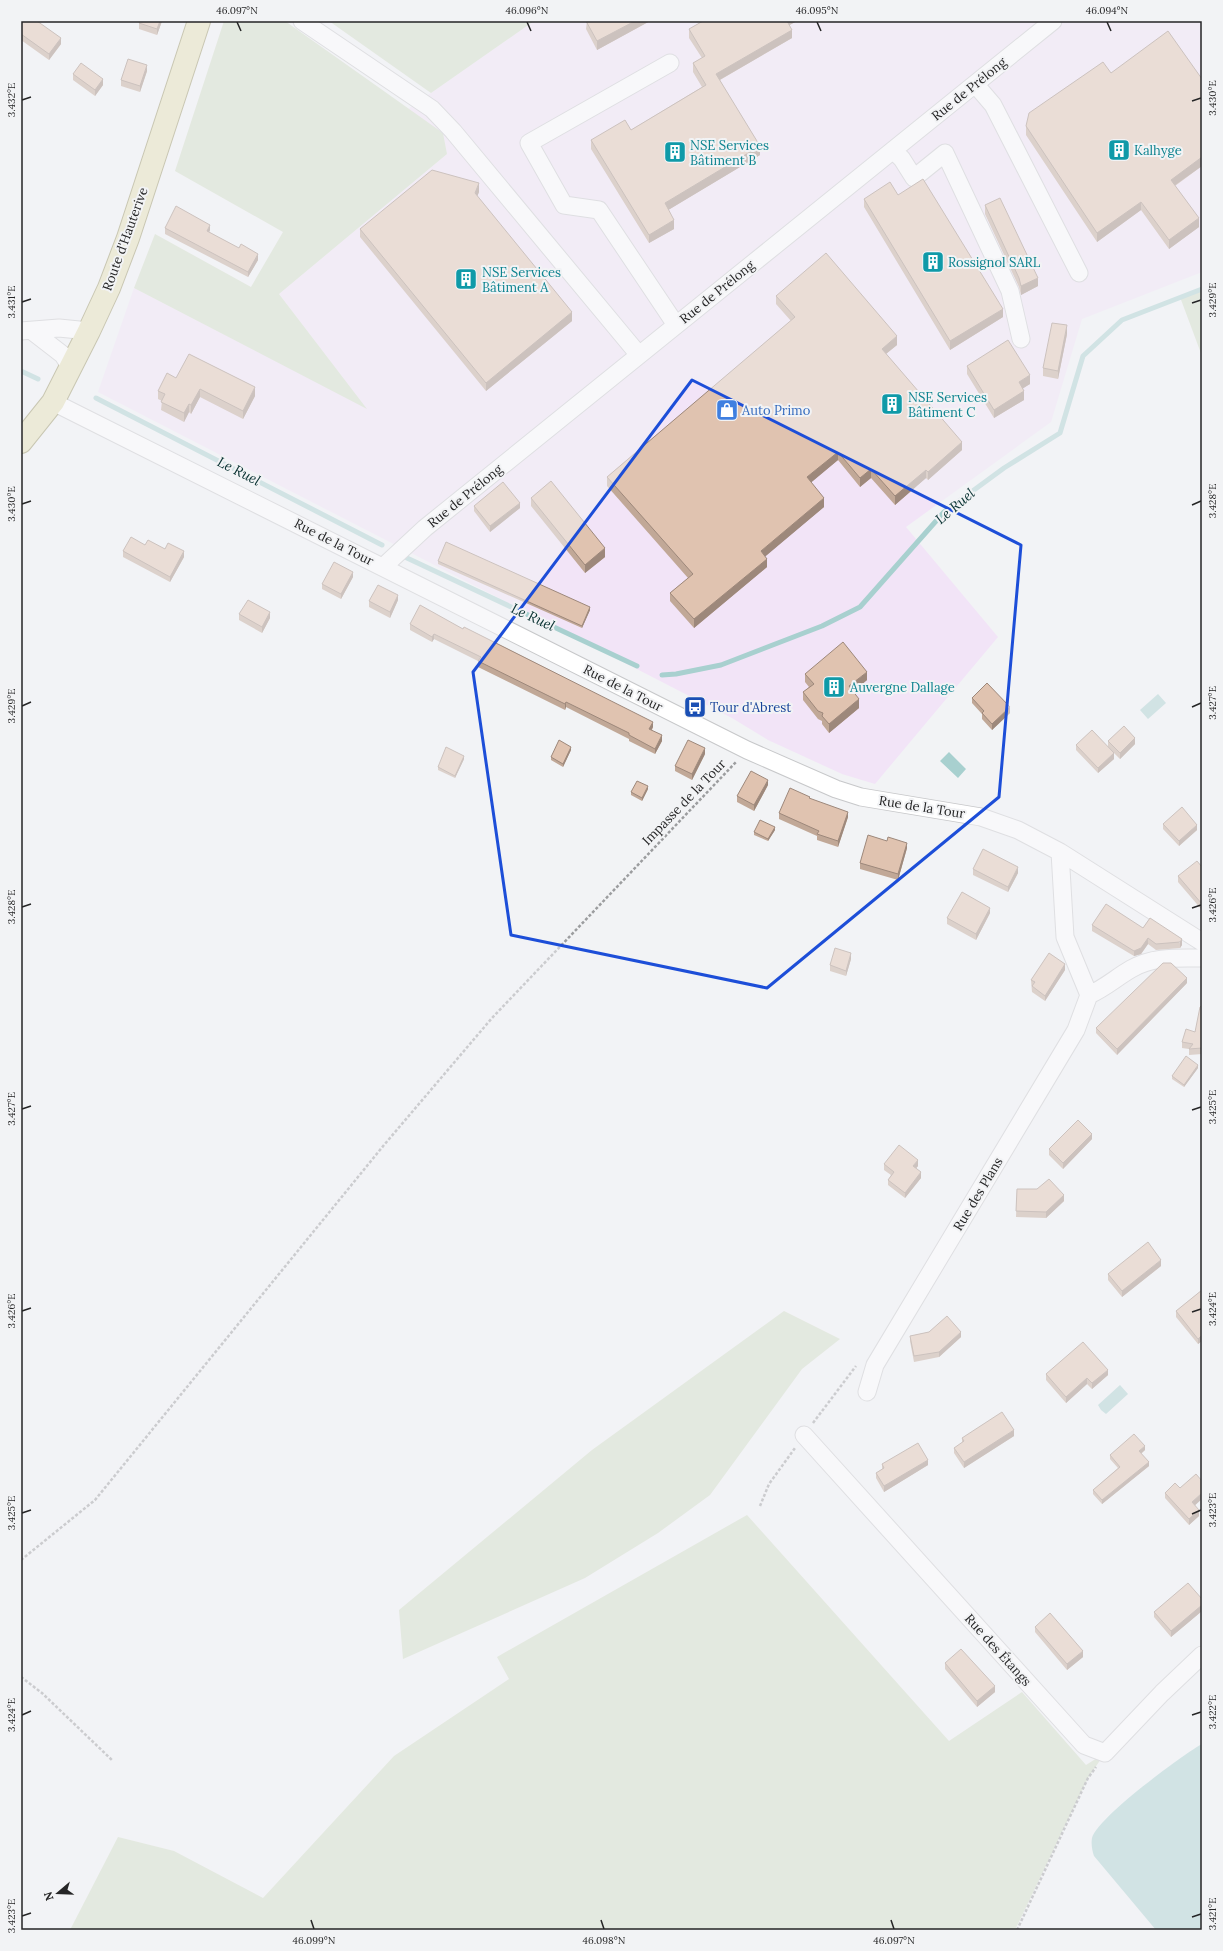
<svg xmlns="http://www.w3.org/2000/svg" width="1223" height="1951" font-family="Lora,serif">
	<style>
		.industrial { fill: #f2e4f7 }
		.green { fill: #d1ddc5 }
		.water { fill: #a8d0cf }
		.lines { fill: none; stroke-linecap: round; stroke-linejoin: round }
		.stream { stroke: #a8d0cf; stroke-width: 5 }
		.minor-casing { stroke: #c7c8ca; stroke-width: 19 }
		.major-casing { stroke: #969261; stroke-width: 24 }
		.path { stroke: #9c9d9f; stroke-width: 2.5; stroke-dasharray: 3 2; stroke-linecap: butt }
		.minor { stroke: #fff; stroke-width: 17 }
		.major { stroke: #e5e0b3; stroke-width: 22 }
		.wall { fill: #c1a897 }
		.shaded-wall { fill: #9d887b }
		.building { fill: #e0c3b0; stroke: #9d887b }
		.marked { fill: none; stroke: #1d4ed8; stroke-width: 3; stroke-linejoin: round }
		.ticks { fill: none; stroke: #252526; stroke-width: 1.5 }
		.labels { text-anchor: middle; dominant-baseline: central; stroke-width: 4; stroke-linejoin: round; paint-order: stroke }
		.street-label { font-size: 13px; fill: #252526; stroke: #f2f3f5 }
		.culture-label { font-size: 13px; fill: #0d838f; stroke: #f2f3f5; text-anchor: start }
		.shop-label { font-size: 13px; fill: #366cbe; stroke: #f2f3f5; text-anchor: start }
		.transit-label { font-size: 13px; fill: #164399; stroke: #f2f3f5; text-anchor: start }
		.water-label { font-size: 14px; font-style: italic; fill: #093232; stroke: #f2f3f5 }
		.neatline { fill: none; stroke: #252526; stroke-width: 1.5 }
		.ticks-label { font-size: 10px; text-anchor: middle; fill: #252526 }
	</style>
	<rect width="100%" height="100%" fill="#f2f3f5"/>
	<path class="industrial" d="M 534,21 L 1202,21 L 1202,272 L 1082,319 L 1051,422 L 906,527 L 998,637 L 875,784 L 842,774 L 768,740 L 732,718 L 98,392 L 134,288 L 366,408 L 279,294 L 447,154 L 443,133 L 408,109 Z"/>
	<path class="green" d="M 224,21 L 285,21 L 443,133 L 447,154 L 279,294 L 367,409 L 134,288 L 155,234 L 251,287 L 283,232 L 175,171 Z
		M 329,21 L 534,21 L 431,93 Z
		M 1202,289 L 1202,356 L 1180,297 Z
		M 784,1311 L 840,1339 L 802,1369 L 710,1495 L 658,1533 L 585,1578 L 403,1659 L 399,1610 L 592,1450 Z
		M 747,1515 L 949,1741 L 1022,1692 L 1086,1765 L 1105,1753 L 1088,1778 L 1015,1930 L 70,1930 L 118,1837 L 174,1851 L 263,1898 L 394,1756 L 509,1679 L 497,1657 Z"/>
	<path class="water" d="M 1158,694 L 1166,703 L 1148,719 L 1140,710 Z
		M 949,752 L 966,769 L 958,778 L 940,761 Z
		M 1120,1385 L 1128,1394 L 1106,1414 L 1101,1410 L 1098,1405 Z
		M 1202,1744 L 1202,1930 L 1156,1930 L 1094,1856 C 1092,1850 1091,1844 1092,1838 C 1098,1817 1181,1756 1202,1744 Z"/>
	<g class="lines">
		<path class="stream" d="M 21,371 L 38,379
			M 96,398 L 382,545
			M 407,558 L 637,666
			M 662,675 L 676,674 L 721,665 L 822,626 L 860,607 L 944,512 L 1004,468 L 1060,433 L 1083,356 L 1122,320 L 1202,289"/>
		<g class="minor-casing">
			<path id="minor" d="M 302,21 L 432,109 L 453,131 L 639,355
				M 670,63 L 529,143 L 564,205 L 599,210 L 676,325
				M 975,84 L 993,105 L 1079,273
				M 893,150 L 902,159 L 914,178 L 945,153 L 1010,291 L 1021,339
				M 21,331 L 59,328 L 89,331
				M 32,331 L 63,355 L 71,368
				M 53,402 L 747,750 L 836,789 L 861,797 L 981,817 L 1018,830 L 1060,852 L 1202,942
				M 383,567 L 425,528 L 1053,21
				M 1060,852 L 1065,937 L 1089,995 C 1105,988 1117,977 1131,969 C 1153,956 1178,958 1202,958
				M 867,1392 L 875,1365 L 1076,1030 L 1089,995
				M 804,1435 L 1084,1745 L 1105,1753 L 1162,1693 L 1202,1655"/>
		</g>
		<g class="major-casing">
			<path id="major" d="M 21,442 L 53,402 L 89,331 L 109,288 L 128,238 L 199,21"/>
		</g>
		<path class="path" d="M 813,1423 L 856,1366
			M 760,1506 L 769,1484 L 795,1448
			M 21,1560 L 95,1500 L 384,1145 L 492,1018 L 736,762
			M 21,1677 L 42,1693 L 113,1761
			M 1017,1930 L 1088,1778 L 1096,1767"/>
		<use href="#minor" class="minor"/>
		<use href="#major" class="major"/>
	</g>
	<path class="wall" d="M 21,21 L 61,44 L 49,60 L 21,40 Z
		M 140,21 L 162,21 L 157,35 L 139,29 L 139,23 Z
		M 587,21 L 650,21 L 597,50 L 586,29 Z
		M 703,21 L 797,21 L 789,25 L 792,38 L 720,80 L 760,155 L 668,210 L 674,229 L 649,243 L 591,149 L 591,140 L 631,130 L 702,87 L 693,72 L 693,63 L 702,58 L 689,38 L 689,29 Z
		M 147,71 L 140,92 L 121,86 L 121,80 Z
		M 1111,73 L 1202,79 L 1202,166 L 1175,186 L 1199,227 L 1169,249 L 1141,210 L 1097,242 L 1026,135 L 1026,126 Z
		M 73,74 L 103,85 L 95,96 L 73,80 Z
		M 479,192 L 477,196 L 572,321 L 486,391 L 360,237 L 360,229 Z
		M 898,195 L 1003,317 L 950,350 L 864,207 L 864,199 Z
		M 985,205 L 1038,286 L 1021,295 L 1019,287 L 985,214 Z
		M 165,228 L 210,230 L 209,232 L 258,260 L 248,277 L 165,234 Z
		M 776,296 L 897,345 L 886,354 L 962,450 L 928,480 L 926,478 L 895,505 L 871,478 L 860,487 L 838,460 L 811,482 L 824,507 L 765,556 L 767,567 L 694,628 L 670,601 L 670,593 L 688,578 L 607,486 L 607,477 L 791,321 L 776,304 Z
		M 1067,334 L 1058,379 L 1043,376 L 1043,368 Z
		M 967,366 L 1030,384 L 1022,388 L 1024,400 L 994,418 L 967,374 Z
		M 176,378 L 255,396 L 243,419 L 200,397 L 191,414 L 189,412 L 184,422 L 161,410 L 162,401 L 158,399 L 158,391 Z
		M 531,498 L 605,557 L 585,573 L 531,506 Z
		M 474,506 L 520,508 L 490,532 L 474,511 Z
		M 145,545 L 165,549 L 184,557 L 170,582 L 123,557 L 123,551 Z
		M 438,561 L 590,610 L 582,628 L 438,564 Z
		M 353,577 L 341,599 L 322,589 L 322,584 Z
		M 398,600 L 390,618 L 369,607 L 369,601 Z
		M 239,614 L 270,618 L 262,633 L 239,620 Z
		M 410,624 L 463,629 L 653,727 L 652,730 L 662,741 L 655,754 L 629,741 L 629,739 L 566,707 L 565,710 L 478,667 L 478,661 L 434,639 L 432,642 L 410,630 Z
		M 805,674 L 867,680 L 853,692 L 859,708 L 829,733 L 822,724 L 822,721 L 818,719 L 803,700 L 803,692 L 809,687 L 805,682 Z
		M 972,698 L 1010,713 L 992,730 L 982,719 L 982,714 L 972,703 Z
		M 1108,741 L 1135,744 L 1120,759 L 1108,747 Z
		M 1076,745 L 1114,759 L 1098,773 L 1076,750 Z
		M 571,750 L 563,767 L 551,760 L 551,757 Z
		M 705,754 L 692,780 L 675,771 L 675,766 Z
		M 464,759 L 455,778 L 438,770 L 438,767 Z
		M 768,785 L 754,811 L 737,802 L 737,796 Z
		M 648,789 L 642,801 L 631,795 L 631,792 Z
		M 810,799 L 848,817 L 838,847 L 817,840 L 817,836 L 779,819 L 779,813 Z
		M 1163,824 L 1197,830 L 1179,846 L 1163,829 Z
		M 775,830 L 768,841 L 754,835 L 754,832 Z
		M 887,841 L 907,848 L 898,880 L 860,869 L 860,863 Z
		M 1202,867 L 1202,910 L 1178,882 L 1178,876 Z
		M 973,869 L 1018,873 L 1008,892 L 973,875 Z
		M 990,913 L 976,940 L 947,924 L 947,918 Z
		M 1150,918 L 1182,945 L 1180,948 L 1156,950 L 1148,944 L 1141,954 L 1134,956 L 1092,931 L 1092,925 L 1143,928 Z
		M 851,959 L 846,976 L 830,971 L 830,965 Z
		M 1065,970 L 1045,1001 L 1032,992 L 1031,980 Z
		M 1187,983 L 1117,1055 L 1096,1033 L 1096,1028 Z
		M 1202,1005 L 1202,1054 L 1189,1055 L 1189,1049 L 1182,1048 L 1182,1042 L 1195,1032 Z
		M 1198,1068 L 1184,1087 L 1172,1079 L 1172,1076 Z
		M 1092,1139 L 1063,1169 L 1049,1155 L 1049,1149 Z
		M 884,1164 L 918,1166 L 916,1168 L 921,1178 L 905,1198 L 888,1185 L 888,1180 L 891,1175 L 884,1170 Z
		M 1017,1189 L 1064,1201 L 1046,1218 L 1016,1217 Z
		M 1161,1266 L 1122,1297 L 1108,1280 L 1108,1274 Z
		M 1202,1290 L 1202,1341 L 1198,1344 L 1176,1317 L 1176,1311 Z
		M 929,1332 L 961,1337 L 939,1357 L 914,1362 L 910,1341 L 910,1336 Z
		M 1046,1374 L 1108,1375 L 1092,1389 L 1087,1384 L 1066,1403 L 1046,1380 Z
		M 1014,1436 L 964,1468 L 954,1453 L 954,1448 L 962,1443 L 962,1438 Z
		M 1145,1450 L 1141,1454 L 1149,1466 L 1102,1504 L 1093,1494 L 1093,1490 L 1118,1468 L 1110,1459 L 1110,1455 Z
		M 882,1464 L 928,1465 L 884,1492 L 876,1478 L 876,1473 L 882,1469 Z
		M 1165,1493 L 1195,1505 L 1199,1516 L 1189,1525 L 1165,1498 Z
		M 1202,1599 L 1202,1611 L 1171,1637 L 1154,1617 L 1154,1612 Z
		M 1035,1627 L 1083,1657 L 1067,1670 L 1035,1632 Z
		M 945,1663 L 995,1692 L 977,1707 L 945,1669 Z"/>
	<path class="shaded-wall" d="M 160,21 L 162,21 L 157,35 L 157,29 Z
		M 635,21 L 650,21 L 597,50 L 597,41 Z
		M 786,21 L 797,21 L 786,27 Z
		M 792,30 L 792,38 L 716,82 L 716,74 Z
		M 61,38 L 61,44 L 49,60 L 49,54 Z
		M 147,65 L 147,71 L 140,92 L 140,86 Z
		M 103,79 L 103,85 L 95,96 L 95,90 Z
		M 760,146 L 760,155 L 665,212 L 665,203 Z
		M 1202,157 L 1202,166 L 1171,188 L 1171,180 Z
		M 479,183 L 479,192 L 475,202 L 475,193 Z
		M 1141,202 L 1141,210 L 1097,242 L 1097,233 Z
		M 1199,218 L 1199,227 L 1169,249 L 1169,240 Z
		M 674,220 L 674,229 L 649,243 L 649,235 Z
		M 210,225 L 210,230 L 207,237 L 207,231 Z
		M 258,254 L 258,260 L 248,277 L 248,272 Z
		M 1038,278 L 1038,286 L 1021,295 L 1021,286 Z
		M 1003,309 L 1003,317 L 950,350 L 950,341 Z
		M 572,312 L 572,321 L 486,391 L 486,383 Z
		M 1067,325 L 1067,334 L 1058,379 L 1058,371 Z
		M 897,336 L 897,345 L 882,357 L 882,349 Z
		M 1030,375 L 1030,384 L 1019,391 L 1019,382 Z
		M 255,387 L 255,396 L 243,419 L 243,411 Z
		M 200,389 L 200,397 L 191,414 L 191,405 Z
		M 1024,391 L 1024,400 L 994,418 L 994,410 Z
		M 189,404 L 189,412 L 184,422 L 184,413 Z
		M 962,442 L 962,450 L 928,480 L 928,472 Z
		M 838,452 L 838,460 L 807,486 L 807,477 Z
		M 871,469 L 871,478 L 860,487 L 860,478 Z
		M 926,470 L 926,478 L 895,505 L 895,496 Z
		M 824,498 L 824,507 L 761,560 L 761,551 Z
		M 520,503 L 520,508 L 490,532 L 490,526 Z
		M 605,548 L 605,557 L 585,573 L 585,565 Z
		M 184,551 L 184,557 L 170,582 L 170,577 Z
		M 767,559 L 767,567 L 694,628 L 694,619 Z
		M 353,572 L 353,577 L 341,599 L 341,594 Z
		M 398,595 L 398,600 L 390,618 L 390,612 Z
		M 590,607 L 590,610 L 582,628 L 582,626 Z
		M 270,612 L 270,618 L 262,633 L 262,627 Z
		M 434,634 L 434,639 L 432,642 L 432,637 Z
		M 867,672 L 867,680 L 849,695 L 849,686 Z
		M 859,699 L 859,708 L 829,733 L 829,724 Z
		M 566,702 L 566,707 L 565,710 L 565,704 Z
		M 1010,707 L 1010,713 L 992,730 L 992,724 Z
		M 653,722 L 653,727 L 649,734 L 649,729 Z
		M 662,735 L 662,741 L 655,754 L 655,749 Z
		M 1135,738 L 1135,744 L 1120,759 L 1120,753 Z
		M 571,747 L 571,750 L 563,767 L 563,764 Z
		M 705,748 L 705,754 L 692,780 L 692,774 Z
		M 1114,753 L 1114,759 L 1098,773 L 1098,768 Z
		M 464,756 L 464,759 L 455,778 L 455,776 Z
		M 768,780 L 768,785 L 754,811 L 754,805 Z
		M 648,786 L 648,789 L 642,801 L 642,798 Z
		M 848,812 L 848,817 L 838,847 L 838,841 Z
		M 1197,825 L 1197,830 L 1179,846 L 1179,841 Z
		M 775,827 L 775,830 L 768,841 L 768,839 Z
		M 907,843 L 907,848 L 898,880 L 898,874 Z
		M 1018,867 L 1018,873 L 1008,892 L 1008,887 Z
		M 990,908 L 990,913 L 976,940 L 976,934 Z
		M 1148,938 L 1148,944 L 1141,954 L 1134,956 L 1134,951 Z
		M 1182,939 L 1182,945 L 1180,948 L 1180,942 Z
		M 851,953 L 851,959 L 846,976 L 846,971 Z
		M 1065,964 L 1065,970 L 1045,1001 L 1045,996 Z
		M 1187,978 L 1187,983 L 1117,1055 L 1117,1049 Z
		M 1198,1065 L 1198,1068 L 1184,1087 L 1184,1085 Z
		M 1092,1134 L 1092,1139 L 1063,1169 L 1063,1163 Z
		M 918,1160 L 918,1166 L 913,1172 L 913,1166 Z
		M 921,1172 L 921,1178 L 905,1198 L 905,1193 Z
		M 1064,1195 L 1064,1201 L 1046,1218 L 1046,1212 Z
		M 1161,1260 L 1161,1266 L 1122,1297 L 1122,1291 Z
		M 961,1332 L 961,1337 L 939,1357 L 939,1352 Z
		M 1202,1335 L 1202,1341 L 1198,1344 L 1198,1339 Z
		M 1108,1370 L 1108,1375 L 1092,1389 L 1092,1383 Z
		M 1087,1378 L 1087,1384 L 1066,1403 L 1066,1397 Z
		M 1014,1430 L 1014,1436 L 964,1468 L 964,1462 Z
		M 1145,1446 L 1145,1450 L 1139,1455 L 1139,1451 Z
		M 928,1460 L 928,1465 L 884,1492 L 884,1486 Z
		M 1149,1462 L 1149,1466 L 1102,1504 L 1102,1500 Z
		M 1202,1493 L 1202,1499 L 1192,1508 L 1192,1502 Z
		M 1199,1510 L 1199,1516 L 1189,1525 L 1189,1519 Z
		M 1202,1605 L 1202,1611 L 1171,1637 L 1171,1631 Z
		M 1083,1651 L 1083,1657 L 1067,1670 L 1067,1664 Z
		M 995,1686 L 995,1692 L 977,1707 L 977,1701 Z"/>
	<path class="building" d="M 21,21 L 37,21 L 61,38 L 49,54 L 21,34 Z
		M 140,21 L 160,21 L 157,29 L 139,23 Z
		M 586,21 L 635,21 L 597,41 Z
		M 703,21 L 787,21 L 792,30 L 716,74 L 760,146 L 665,203 L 674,220 L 649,235 L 591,140 L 625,120 L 631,130 L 706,85 L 693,63 L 705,56 L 689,29 Z
		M 1168,31 L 1202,79 L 1202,157 L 1171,180 L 1199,218 L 1169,240 L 1141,202 L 1097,233 L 1026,126 L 1029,113 L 1103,62 L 1111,73 Z
		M 128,59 L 147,65 L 140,86 L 121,80 Z
		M 81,63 L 103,79 L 95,90 L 73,74 Z
		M 432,170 L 479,183 L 475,193 L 572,312 L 486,383 L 360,229 Z
		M 923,179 L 1003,309 L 950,341 L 864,199 L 890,182 L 898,195 Z
		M 1000,198 L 1038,278 L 1021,286 L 1019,278 L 985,205 Z
		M 176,206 L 210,225 L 207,231 L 239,248 L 241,244 L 258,254 L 248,272 L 165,228 Z
		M 826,253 L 897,336 L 882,349 L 962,442 L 928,472 L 926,470 L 895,496 L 871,469 L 860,478 L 838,452 L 807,477 L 824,498 L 761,551 L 767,559 L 694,619 L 670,593 L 693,574 L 607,477 L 795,317 L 776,296 Z
		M 1052,323 L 1067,325 L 1058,371 L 1043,368 Z
		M 1008,340 L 1030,375 L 1019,382 L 1024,391 L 994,410 L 967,366 Z
		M 189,354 L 255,387 L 243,411 L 200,389 L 191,405 L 189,404 L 184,413 L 161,402 L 165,394 L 158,391 L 167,373 L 176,378 Z
		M 551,481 L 605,548 L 585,565 L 531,498 Z
		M 503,482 L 520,503 L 490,526 L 474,506 Z
		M 131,537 L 145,545 L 148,540 L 165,549 L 168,543 L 184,551 L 170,577 L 123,551 Z
		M 446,542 L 590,607 L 582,626 L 438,561 Z
		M 334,562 L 353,572 L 341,594 L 322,584 Z
		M 378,585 L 398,595 L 390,612 L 369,601 Z
		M 248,600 L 270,612 L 262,627 L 239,614 Z
		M 420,605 L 463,629 L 464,627 L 653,722 L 649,729 L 662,735 L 655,749 L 629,735 L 629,733 L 566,702 L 565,704 L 478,661 L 481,657 L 434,634 L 432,637 L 410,624 Z
		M 843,642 L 867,672 L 849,686 L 859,699 L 829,724 L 822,716 L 823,713 L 818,711 L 803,692 L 814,684 L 805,674 Z
		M 987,683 L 1010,707 L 992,724 L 982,713 L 984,711 L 972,698 Z
		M 1124,726 L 1135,738 L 1120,753 L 1108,741 Z
		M 1092,730 L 1114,753 L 1098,768 L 1076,745 Z
		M 559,740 L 571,747 L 563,764 L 551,757 Z
		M 688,740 L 705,748 L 692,774 L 675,766 Z
		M 446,747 L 464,756 L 455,776 L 438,767 Z
		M 751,771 L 768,780 L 754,805 L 737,796 Z
		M 637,781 L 648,786 L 642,798 L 631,792 Z
		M 790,788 L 810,797 L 809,798 L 848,812 L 838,841 L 817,834 L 819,831 L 779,813 Z
		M 1182,807 L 1197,825 L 1179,841 L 1163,824 Z
		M 760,820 L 775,827 L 768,839 L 754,832 Z
		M 868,835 L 887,841 L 888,837 L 907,843 L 898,874 L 860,863 Z
		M 983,849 L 1018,867 L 1008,887 L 973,869 Z
		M 1197,861 L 1202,867 L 1202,904 L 1178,876 Z
		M 962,892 L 990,908 L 976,934 L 947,918 Z
		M 1106,904 L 1143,928 L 1150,918 L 1182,939 L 1180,942 L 1156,944 L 1148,938 L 1141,948 L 1134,951 L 1092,925 Z
		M 835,948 L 851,953 L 846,971 L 830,965 Z
		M 1049,953 L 1065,964 L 1045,996 L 1032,986 L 1035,982 L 1031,980 Z
		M 1163,963 L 1171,963 L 1187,978 L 1117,1049 L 1096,1028 Z
		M 1202,1005 L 1202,1048 L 1189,1049 L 1193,1044 L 1182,1042 L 1186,1029 L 1195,1032 L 1200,1007 Z
		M 1186,1056 L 1198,1065 L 1184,1085 L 1172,1076 Z
		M 1078,1120 L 1092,1134 L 1063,1163 L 1049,1149 Z
		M 899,1145 L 918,1160 L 913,1166 L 921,1172 L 905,1193 L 888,1180 L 894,1172 L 884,1164 Z
		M 1049,1179 L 1064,1195 L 1046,1212 L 1016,1211 L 1017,1189 L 1037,1189 Z
		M 1148,1242 L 1161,1260 L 1122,1291 L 1108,1274 Z
		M 1202,1290 L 1202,1335 L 1198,1339 L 1176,1311 Z
		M 947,1316 L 961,1332 L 939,1352 L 914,1356 L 910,1336 L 929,1332 Z
		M 1083,1342 L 1108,1370 L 1092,1383 L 1087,1378 L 1066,1397 L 1046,1374 Z
		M 1002,1412 L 1014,1430 L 964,1462 L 954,1448 L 964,1441 L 962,1438 Z
		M 1134,1434 L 1145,1446 L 1139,1451 L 1149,1462 L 1102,1500 L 1093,1490 L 1120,1467 L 1110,1455 Z
		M 918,1443 L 928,1460 L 884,1486 L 876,1473 L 884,1468 L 882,1464 Z
		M 1196,1474 L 1202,1481 L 1202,1493 L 1192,1502 L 1199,1510 L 1189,1519 L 1165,1493 L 1175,1483 L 1180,1488 Z
		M 1188,1583 L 1202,1599 L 1202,1605 L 1171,1631 L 1154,1612 Z
		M 1050,1613 L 1083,1651 L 1067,1664 L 1035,1627 Z
		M 961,1649 L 995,1686 L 977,1701 L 945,1663 Z"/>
	<path d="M0 0H1223V1951H0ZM 692,380 L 1021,545 L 999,797 L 767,988 L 511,935 L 473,672 Z" fill="#f2f3f5" fill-opacity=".55" fill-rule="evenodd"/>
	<path class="marked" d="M 692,380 L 1021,545 L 999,797 L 767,988 L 511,935 L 473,672 Z"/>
	<path class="ticks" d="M 237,22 L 241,31M 527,22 L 531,31M 817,22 L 821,31M 1107,22 L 1111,31M 22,100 L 31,97M 1192,101 L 1201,98M 22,302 L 31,299M 1192,303 L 1201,300M 22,504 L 31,501M 1192,505 L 1201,501M 22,706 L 31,702M 1192,707 L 1201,703M 22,907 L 31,904M 1192,908 L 1201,905M 22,1109 L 31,1106M 1192,1110 L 1201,1107M 22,1311 L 31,1308M 1192,1312 L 1201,1309M 22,1513 L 31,1510M 1192,1514 L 1201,1510M 22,1715 L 31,1711M 1192,1715 L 1201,1712M 22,1916 L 31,1913M 1192,1917 L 1201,1914M 311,1920 L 314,1929M 601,1920 L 604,1929M 891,1920 L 894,1929"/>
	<defs>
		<g id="building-square" transform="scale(1.15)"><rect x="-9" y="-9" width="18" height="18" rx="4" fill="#0f9aa8" stroke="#f2f3f5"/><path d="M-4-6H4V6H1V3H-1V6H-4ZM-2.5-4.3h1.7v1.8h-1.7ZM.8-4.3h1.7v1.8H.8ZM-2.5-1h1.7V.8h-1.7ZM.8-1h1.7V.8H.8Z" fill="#fff"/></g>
		<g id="shop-square" transform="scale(1.15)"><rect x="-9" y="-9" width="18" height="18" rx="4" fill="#3f7fe0" stroke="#f2f3f5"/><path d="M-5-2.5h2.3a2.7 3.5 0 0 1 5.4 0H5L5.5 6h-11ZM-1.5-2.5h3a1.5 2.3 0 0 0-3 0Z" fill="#fff"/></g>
		<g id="bus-square" transform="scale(1.15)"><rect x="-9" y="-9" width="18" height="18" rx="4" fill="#1a4fb4" stroke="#f2f3f5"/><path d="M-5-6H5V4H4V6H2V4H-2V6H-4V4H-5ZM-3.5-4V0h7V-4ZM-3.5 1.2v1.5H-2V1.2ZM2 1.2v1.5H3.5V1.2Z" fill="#fff"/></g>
	</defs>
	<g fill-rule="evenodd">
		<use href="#building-square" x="1119" y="150"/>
		<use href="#building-square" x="675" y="152"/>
		<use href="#building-square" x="933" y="262"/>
		<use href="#building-square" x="466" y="279"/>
		<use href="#building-square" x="892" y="404"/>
		<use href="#shop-square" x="727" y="410"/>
		<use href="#building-square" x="834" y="687"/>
		<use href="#bus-square" x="695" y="707"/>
	</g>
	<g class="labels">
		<g class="street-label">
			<text transform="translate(969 89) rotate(-39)">Rue de Prélong</text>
			<text transform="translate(125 239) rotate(-70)">Route d'Hauterive</text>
			<text transform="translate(717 292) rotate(-39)">Rue de Prélong</text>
			<text transform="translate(465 496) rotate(-39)">Rue de Prélong</text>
			<text transform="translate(334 542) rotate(27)">Rue de la Tour</text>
			<text transform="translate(623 688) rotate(27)">Rue de la Tour</text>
			<text transform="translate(684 802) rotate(-46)">Impasse de la Tour</text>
			<text transform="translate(922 807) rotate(9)">Rue de la Tour</text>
			<text transform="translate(978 1194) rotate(-59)">Rue des Plans</text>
			<text transform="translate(998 1650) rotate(48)">Rue des Étangs</text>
		</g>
		<g class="culture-label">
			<text x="690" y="145">NSE Services<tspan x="690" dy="15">Bâtiment B</tspan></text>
			<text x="1134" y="150">Kalhyge</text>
			<text x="948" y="262">Rossignol SARL</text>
			<text x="482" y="272">NSE Services<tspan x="482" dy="15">Bâtiment A</tspan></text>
			<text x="908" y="397">NSE Services<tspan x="908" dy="15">Bâtiment C</tspan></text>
			<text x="850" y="687">Auvergne Dallage</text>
		</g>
		<g class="shop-label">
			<text x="742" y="410">Auto Primo</text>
		</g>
		<g class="transit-label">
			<text x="710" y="707">Tour d'Abrest</text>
		</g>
		<g class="water-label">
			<text transform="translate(239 471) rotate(27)">Le Ruel</text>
			<text transform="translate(955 506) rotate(-40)">Le Ruel</text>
			<text transform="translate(533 617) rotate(25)">Le Ruel</text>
		</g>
	</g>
	<rect width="1223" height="1951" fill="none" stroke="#f2f3f5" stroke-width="44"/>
	<g transform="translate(58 1893) rotate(251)" stroke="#f2f3f5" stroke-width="3" paint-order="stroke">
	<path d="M0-3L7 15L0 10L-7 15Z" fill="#252526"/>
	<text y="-6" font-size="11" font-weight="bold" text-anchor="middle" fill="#252526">N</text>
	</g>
	<rect x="22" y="22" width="1179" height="1907" class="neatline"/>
	<g class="ticks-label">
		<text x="237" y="14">46.097°N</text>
		<text x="527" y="14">46.096°N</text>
		<text x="817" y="14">46.095°N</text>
		<text x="1107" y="14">46.094°N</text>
		<text transform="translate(1212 98) rotate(-90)" y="4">3.430°E</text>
		<text transform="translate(11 100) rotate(-90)" y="4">3.432°E</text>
		<text transform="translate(1212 300) rotate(-90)" y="4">3.429°E</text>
		<text transform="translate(11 302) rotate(-90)" y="4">3.431°E</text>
		<text transform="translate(1212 501) rotate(-90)" y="4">3.428°E</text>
		<text transform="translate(11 504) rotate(-90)" y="4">3.430°E</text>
		<text transform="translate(1212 703) rotate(-90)" y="4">3.427°E</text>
		<text transform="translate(11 706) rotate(-90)" y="4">3.429°E</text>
		<text transform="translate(1212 905) rotate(-90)" y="4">3.426°E</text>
		<text transform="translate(11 907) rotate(-90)" y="4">3.428°E</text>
		<text transform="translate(1212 1107) rotate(-90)" y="4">3.425°E</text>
		<text transform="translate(11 1109) rotate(-90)" y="4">3.427°E</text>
		<text transform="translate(1212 1309) rotate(-90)" y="4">3.424°E</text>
		<text transform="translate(11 1311) rotate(-90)" y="4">3.426°E</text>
		<text transform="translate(1212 1510) rotate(-90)" y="4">3.423°E</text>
		<text transform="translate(11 1513) rotate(-90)" y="4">3.425°E</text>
		<text transform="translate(1212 1712) rotate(-90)" y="4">3.422°E</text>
		<text transform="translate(11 1715) rotate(-90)" y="4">3.424°E</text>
		<text transform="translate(1212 1914) rotate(-90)" y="4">3.421°E</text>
		<text transform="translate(11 1916) rotate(-90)" y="4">3.423°E</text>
		<text x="314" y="1944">46.099°N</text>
		<text x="604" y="1944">46.098°N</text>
		<text x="894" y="1944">46.097°N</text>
	</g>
</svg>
